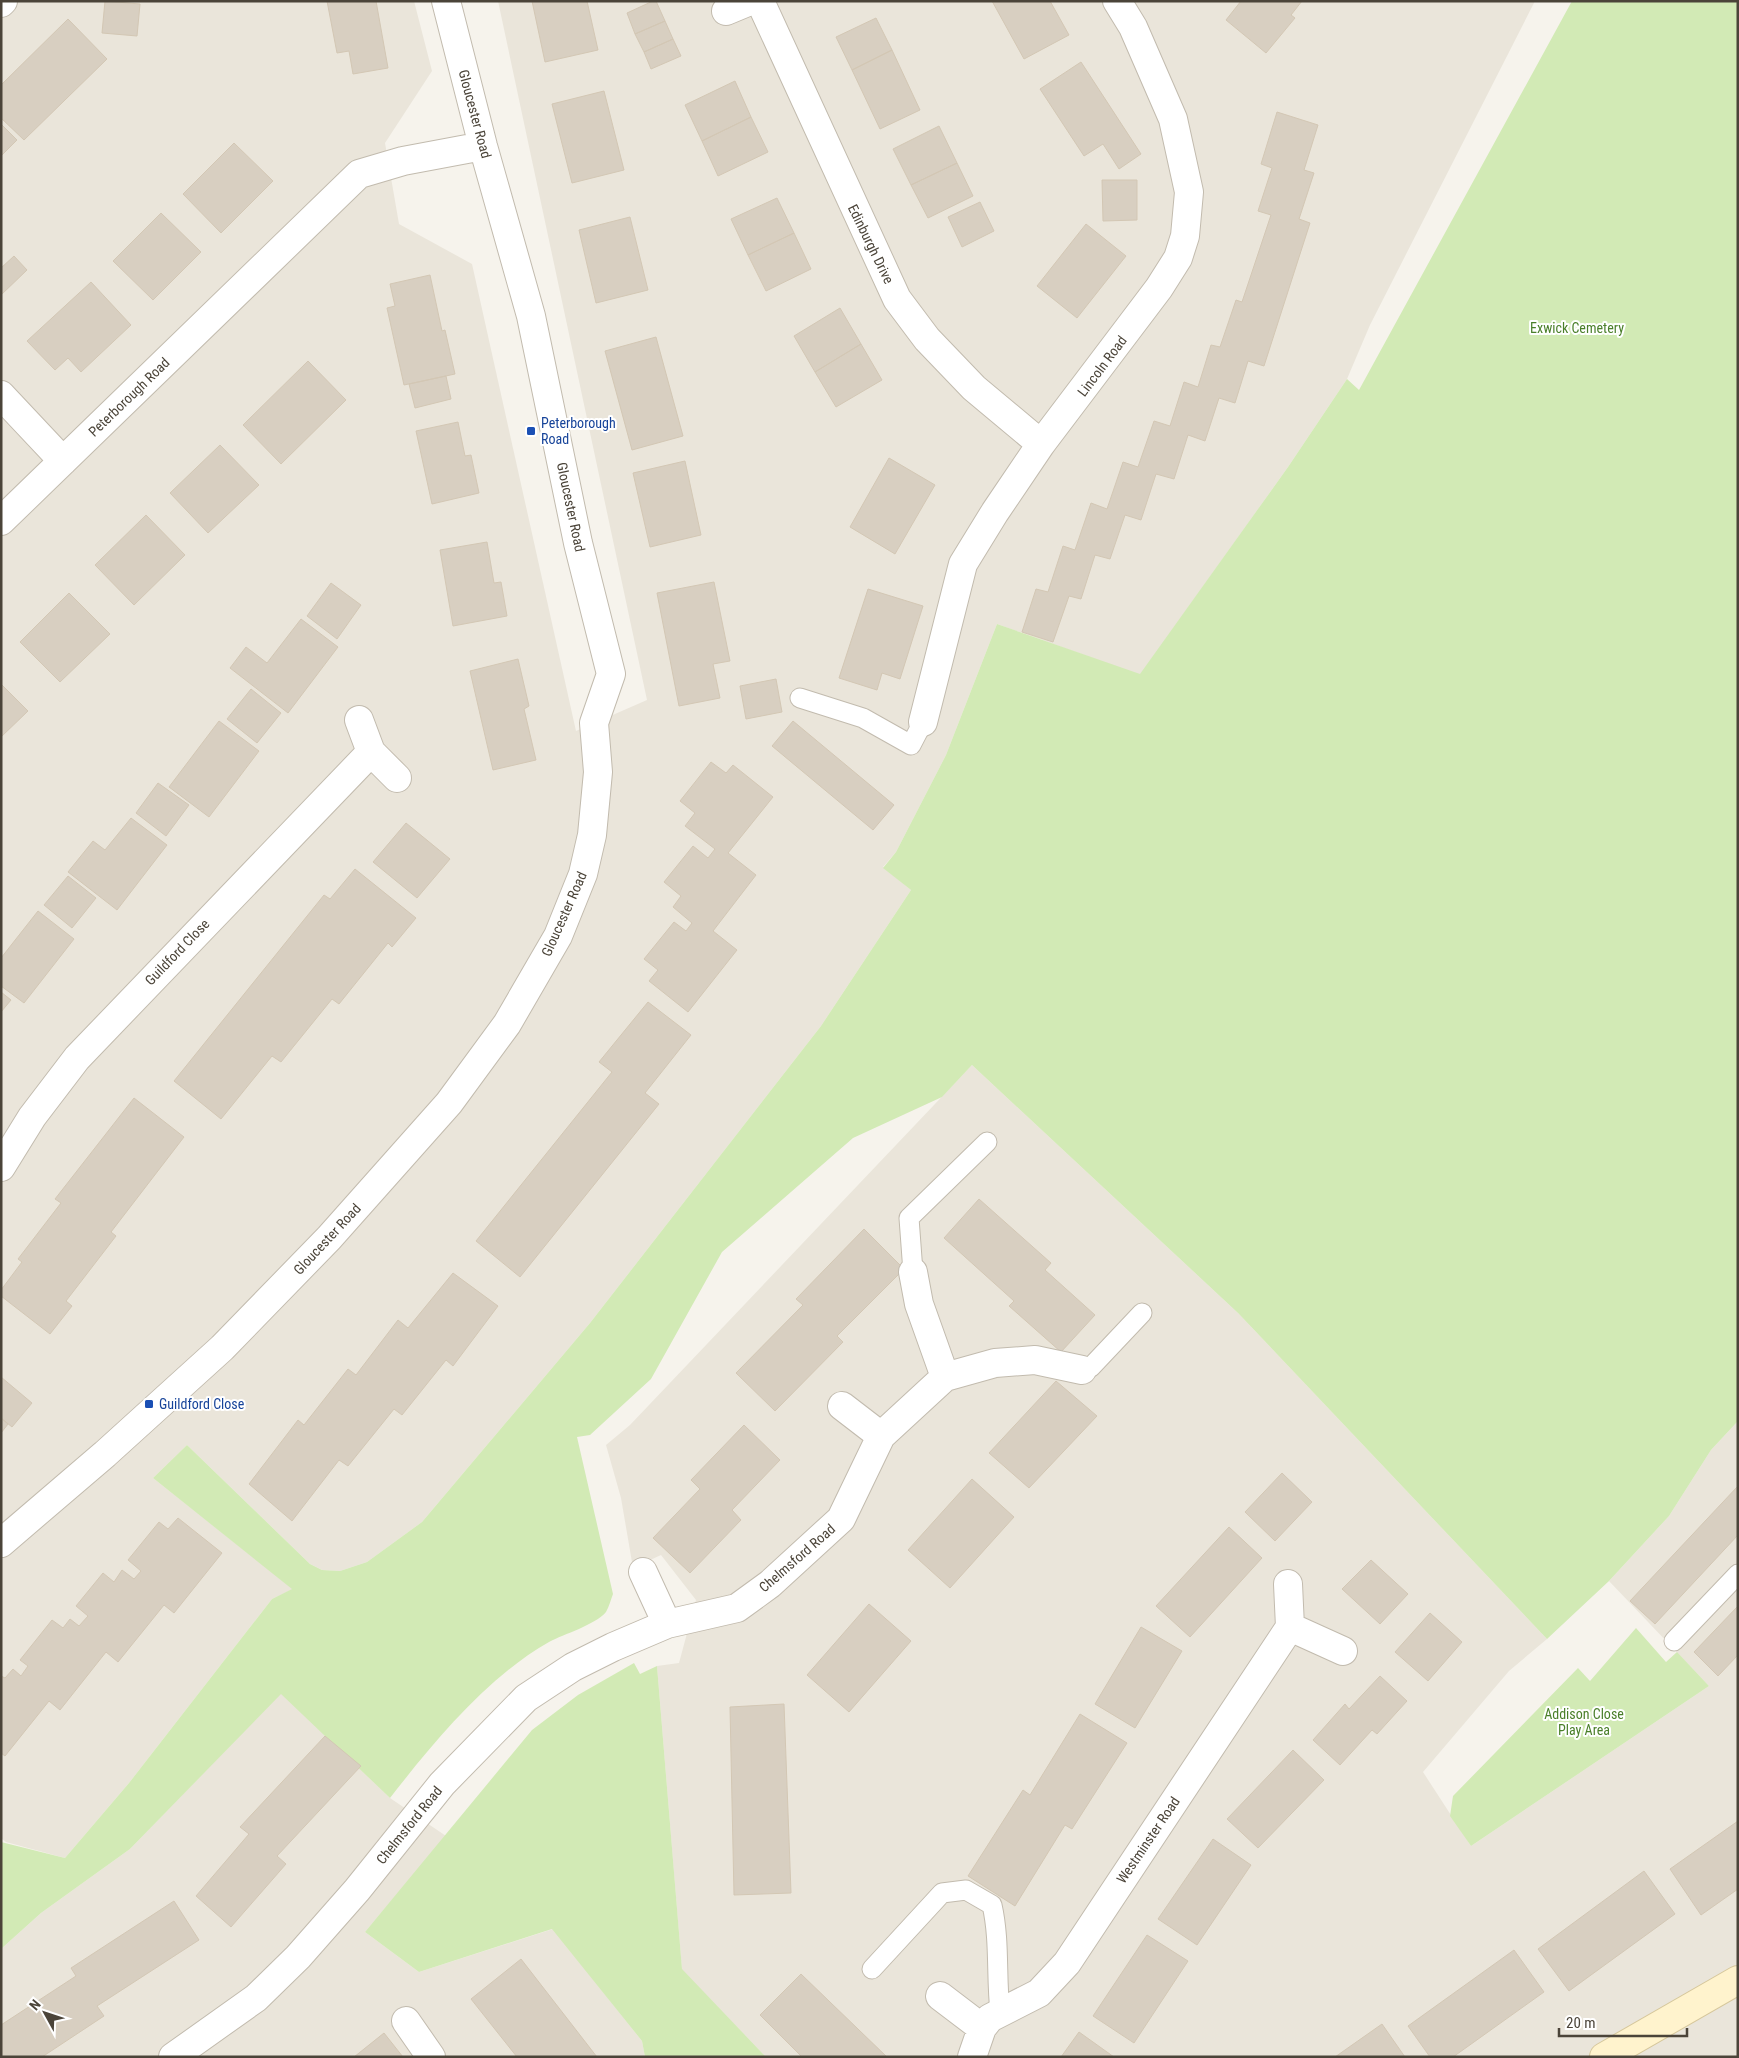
<svg xmlns="http://www.w3.org/2000/svg" width="1739" height="2058" font-family="'Roboto Condensed',sans-serif">
	<style>
		.residential { fill: #eae5da }
		.green { fill: #d2eab5 }
		.building { fill: #d8cfc1; stroke: #d3c7b4 }
		.lines { fill: none; stroke-linecap: round; stroke-linejoin: round }
		.lane-casing { stroke: #c2bbae; stroke-width: 21 }
		.street-casing { stroke: #c2bbae; stroke-width: 30 }
		.secondary-casing { stroke: #d6c79b; stroke-width: 30 }
		.lane { stroke: #fff; stroke-width: 19 }
		.street { stroke: #fff; stroke-width: 28 }
		.secondary { stroke: #fff3cd; stroke-width: 28 }
		.transit-dot { fill: #1a4fb4; stroke: #fff; stroke-width: 2 }
		.labels { text-anchor: middle; dominant-baseline: central; stroke-width: 4; stroke-linejoin: round; paint-order: stroke }
		.street-label { font-size: 14px; fill: #4b4439; stroke: #fff }
		.park-label { font-size: 14px; fill: #4a7f2a; stroke: #fff }
		.transit-label { font-size: 14px; fill: #164399; stroke: #fff; text-anchor: start }
	</style>
	<rect width="100%" height="100%" fill="#f6f3ec"/>
	<path class="residential" d="M 1,1 L 414,1 L 432,71 L 385,143 L 399,224 L 472,264 L 576,731 L 647,700 L 498,1 L 1535,1 L 1370,325 L 1347,379 L 1288,467 L 1140,675 L 997,624 L 946,755 L 896,852 L 883,867 L 911,890 L 821,1026 L 590,1323 L 422,1522 L 367,1562 L 340,1571 L 322,1570 L 310,1564 L 187,1445 L 153,1478 L 293,1589 L 272,1599 L 129,1783 L 65,1858 L 6,1842 L 1,1838 Z
		M 972,1065 L 1238,1313 L 1547,1639 L 1509,1671 L 1423,1772 L 1471,1846 L 1709,1686 L 1609,1581 L 1669,1516 L 1711,1450 L 1738,1421 L 1738,2057 L 766,2057 L 682,1970 L 657,1666 L 679,1663 L 696,1600 L 661,1555 L 633,1568 L 621,1498 L 606,1445 L 630,1425 Z
		M 281,1693 L 390,1798 L 446,1836 L 365,1932 L 419,1972 L 553,1929 L 642,2041 L 645,2057 L 1,2057 L 1,1949 L 41,1913 L 130,1849 Z"/>
	<path class="green" d="M 1572,1 L 1738,1 L 1738,1421 L 1711,1450 L 1669,1516 L 1609,1581 L 1547,1639 L 1238,1313 L 972,1065 L 942,1097 L 853,1138 L 722,1252 L 651,1379 L 590,1435 L 577,1437 L 613,1594 C 611,1599 609,1607 606,1612 C 595,1625 564,1634 549,1642 C 487,1677 433,1743 390,1798 L 281,1694 L 130,1849 L 41,1913 L 1,1949 L 1,1842 L 65,1858 L 129,1783 L 272,1599 L 292,1589 L 153,1478 L 187,1445 L 310,1564 L 322,1570 L 340,1571 L 367,1562 L 422,1522 L 590,1323 L 821,1026 L 911,890 L 883,868 L 896,852 L 946,755 L 997,624 L 1140,674 L 1288,467 L 1347,379 L 1359,390 Z
		M 1636,1628 L 1666,1662 L 1677,1652 L 1709,1686 L 1471,1846 L 1450,1816 L 1453,1796 L 1578,1668 L 1590,1681 Z
		M 634,1663 L 640,1674 L 657,1666 L 682,1969 L 766,2057 L 645,2057 L 642,2041 L 552,1929 L 419,1972 L 365,1932 L 532,1730 L 578,1695 Z"/>
	<path class="building" d="M 105,1 L 140,4 L 137,36 L 102,33 Z
		M 327,1 L 376,1 L 388,68 L 353,74 L 349,51 L 337,53 Z
		M 532,1 L 587,1 L 598,50 L 545,62 Z
		M 653,1 L 656,1 L 665,21 L 635,34 L 627,13 Z
		M 992,1 L 1050,1 L 1069,35 L 1024,59 Z
		M 1241,1 L 1302,1 L 1291,15 L 1295,18 L 1266,53 L 1226,20 Z
		M 876,18 L 892,50 L 852,70 L 836,37 Z
		M 68,19 L 107,59 L 24,140 L 1,118 L 1,85 Z
		M 665,21 L 673,39 L 644,52 L 635,34 Z
		M 673,39 L 681,56 L 651,69 L 644,52 Z
		M 892,50 L 920,110 L 880,129 L 852,70 Z
		M 1081,62 L 1141,154 L 1119,169 L 1103,144 L 1084,156 L 1040,89 Z
		M 735,81 L 751,117 L 702,141 L 685,105 Z
		M 604,91 L 624,170 L 572,183 L 552,104 Z
		M 1277,112 L 1318,125 L 1304,170 L 1314,173 L 1299,219 L 1310,223 L 1264,366 L 1248,361 L 1235,403 L 1219,398 L 1205,441 L 1188,435 L 1174,479 L 1156,474 L 1141,520 L 1125,515 L 1110,559 L 1095,555 L 1081,599 L 1069,596 L 1053,642 L 1022,632 L 1036,589 L 1048,592 L 1063,546 L 1075,550 L 1091,503 L 1107,509 L 1123,462 L 1138,467 L 1154,421 L 1170,426 L 1184,382 L 1198,387 L 1211,345 L 1220,347 L 1236,300 L 1242,302 L 1271,215 L 1258,211 L 1272,168 L 1261,164 Z
		M 751,117 L 768,152 L 718,176 L 702,141 Z
		M 1,124 L 17,140 L 1,156 Z
		M 939,126 L 957,163 L 911,185 L 893,149 Z
		M 234,143 L 273,181 L 221,233 L 183,194 Z
		M 957,163 L 973,196 L 928,218 L 911,185 Z
		M 1102,180 L 1137,180 L 1137,220 L 1103,221 Z
		M 777,198 L 794,233 L 748,255 L 731,219 Z
		M 980,202 L 994,231 L 962,247 L 948,217 Z
		M 161,213 L 201,252 L 153,300 L 113,261 Z
		M 630,217 L 648,290 L 596,303 L 579,230 Z
		M 1086,224 L 1126,256 L 1077,318 L 1037,286 Z
		M 794,233 L 811,269 L 766,291 L 748,255 Z
		M 14,256 L 27,270 L 1,295 L 1,268 Z
		M 430,275 L 442,331 L 445,330 L 455,374 L 404,385 L 387,308 L 395,306 L 390,284 Z
		M 91,282 L 131,325 L 81,372 L 68,358 L 55,370 L 27,341 Z
		M 840,308 L 861,344 L 815,372 L 794,336 Z
		M 656,337 L 683,436 L 632,450 L 605,351 Z
		M 861,344 L 882,380 L 836,407 L 815,372 Z
		M 308,361 L 346,400 L 281,464 L 243,425 Z
		M 446,376 L 451,399 L 415,408 L 409,384 Z
		M 458,422 L 465,456 L 471,455 L 479,493 L 432,504 L 416,431 Z
		M 220,445 L 259,485 L 208,533 L 170,493 Z
		M 889,458 L 935,485 L 895,554 L 850,527 Z
		M 685,461 L 701,535 L 650,547 L 633,473 Z
		M 146,515 L 185,555 L 134,605 L 95,565 Z
		M 487,542 L 494,583 L 501,582 L 507,616 L 453,626 L 440,550 Z
		M 714,582 L 730,661 L 713,664 L 720,698 L 679,706 L 657,593 Z
		M 331,583 L 361,605 L 337,639 L 307,616 Z
		M 868,589 L 923,606 L 900,679 L 882,673 L 877,690 L 839,678 Z
		M 69,593 L 110,634 L 60,682 L 20,642 Z
		M 301,619 L 338,647 L 288,713 L 230,668 L 246,647 L 267,663 Z
		M 518,659 L 529,706 L 524,709 L 536,760 L 493,770 L 470,671 Z
		M 776,679 L 782,712 L 746,719 L 740,686 Z
		M 1,684 L 28,711 L 1,737 Z
		M 251,689 L 281,713 L 257,743 L 227,719 Z
		M 219,721 L 259,751 L 209,817 L 169,787 Z
		M 793,721 L 894,805 L 873,830 L 772,746 Z
		M 711,762 L 726,773 L 733,765 L 773,797 L 728,853 L 756,875 L 713,931 L 737,950 L 688,1012 L 649,981 L 658,970 L 644,959 L 674,922 L 686,931 L 692,923 L 673,907 L 681,896 L 664,882 L 693,846 L 708,858 L 715,849 L 685,826 L 695,813 L 680,801 Z
		M 158,783 L 189,805 L 166,836 L 136,813 Z
		M 131,818 L 167,845 L 117,910 L 68,872 L 93,841 L 105,850 Z
		M 406,823 L 450,859 L 417,898 L 373,862 Z
		M 355,869 L 416,918 L 392,947 L 388,943 L 339,1004 L 332,999 L 281,1062 L 272,1056 L 221,1119 L 174,1081 L 324,895 L 330,899 Z
		M 68,876 L 96,898 L 72,928 L 44,905 Z
		M 38,911 L 74,939 L 24,1003 L 1,986 L 1,958 Z
		M 1,992 L 11,1000 L 1,1012 Z
		M 648,1002 L 691,1035 L 645,1093 L 659,1104 L 520,1277 L 476,1241 L 612,1072 L 599,1062 Z
		M 134,1098 L 184,1137 L 111,1232 L 116,1236 L 66,1301 L 72,1306 L 50,1334 L 1,1296 L 1,1290 L 22,1262 L 18,1259 L 61,1203 L 55,1199 Z
		M 979,1199 L 1051,1263 L 1045,1270 L 1095,1315 L 1061,1352 L 1009,1306 L 1014,1301 L 944,1238 Z
		M 864,1229 L 904,1269 L 837,1336 L 843,1342 L 775,1411 L 736,1373 L 803,1305 L 796,1299 Z
		M 453,1273 L 498,1306 L 453,1366 L 446,1360 L 402,1415 L 394,1409 L 348,1466 L 339,1460 L 292,1521 L 249,1484 L 298,1420 L 304,1425 L 348,1369 L 356,1375 L 398,1320 L 408,1328 Z
		M 1,1377 L 32,1403 L 12,1427 L 1,1418 Z
		M 1056,1381 L 1097,1416 L 1029,1488 L 989,1453 Z
		M 1,1418 L 8,1424 L 1,1433 Z
		M 744,1425 L 780,1460 L 732,1510 L 741,1520 L 690,1573 L 653,1538 L 700,1489 L 691,1480 Z
		M 1282,1473 L 1312,1502 L 1275,1541 L 1245,1512 Z
		M 972,1479 L 1014,1517 L 950,1588 L 908,1550 Z
		M 1738,1486 L 1738,1535 L 1655,1624 L 1630,1601 Z
		M 178,1518 L 222,1553 L 174,1613 L 164,1605 L 118,1662 L 106,1652 L 60,1710 L 49,1701 L 5,1756 L 1,1753 L 1,1676 L 5,1678 L 13,1669 L 21,1676 L 28,1666 L 20,1660 L 52,1620 L 63,1628 L 70,1619 L 79,1626 L 88,1616 L 76,1606 L 103,1573 L 114,1582 L 122,1570 L 134,1579 L 141,1571 L 128,1560 L 159,1522 L 168,1529 Z
		M 1229,1527 L 1262,1558 L 1190,1637 L 1156,1606 Z
		M 1371,1560 L 1408,1594 L 1380,1624 L 1342,1589 Z
		M 869,1604 L 911,1641 L 849,1712 L 807,1675 Z
		M 1738,1606 L 1738,1655 L 1718,1676 L 1694,1652 Z
		M 1430,1613 L 1462,1642 L 1428,1681 L 1395,1652 Z
		M 1141,1627 L 1182,1651 L 1135,1728 L 1095,1704 Z
		M 1380,1676 L 1407,1701 L 1377,1734 L 1372,1730 L 1340,1765 L 1313,1740 L 1345,1704 L 1349,1709 Z
		M 784,1704 L 791,1893 L 734,1895 L 730,1707 Z
		M 1080,1714 L 1127,1743 L 1072,1829 L 1065,1825 L 1015,1906 L 968,1876 L 1023,1790 L 1030,1795 Z
		M 325,1736 L 361,1766 L 277,1856 L 286,1864 L 231,1927 L 196,1896 L 249,1834 L 240,1827 Z
		M 1293,1750 L 1324,1780 L 1258,1848 L 1227,1819 Z
		M 1738,1821 L 1738,1889 L 1701,1915 L 1670,1869 Z
		M 1213,1839 L 1251,1865 L 1197,1945 L 1158,1919 Z
		M 1644,1871 L 1675,1914 L 1569,1991 L 1538,1949 Z
		M 174,1901 L 199,1940 L 97,2006 L 104,2016 L 42,2057 L 1,2057 L 1,2025 L 76,1976 L 71,1968 Z
		M 1147,1935 L 1188,1961 L 1134,2043 L 1093,2016 Z
		M 1514,1950 L 1544,1992 L 1453,2057 L 1430,2057 L 1408,2026 Z
		M 521,1959 L 597,2057 L 517,2057 L 471,1999 Z
		M 801,1974 L 887,2057 L 802,2057 L 760,2015 Z
		M 1382,2024 L 1405,2057 L 1335,2057 Z
		M 1079,2032 L 1114,2057 L 1061,2057 Z
		M 384,2033 L 403,2057 L 354,2057 Z"/>
	<g class="lines">
		<g class="lane-casing">
			<path id="lane" d="M 800,698 L 863,718 L 911,745 L 923,722
				M 913,1272 L 909,1218 L 987,1142
				M 1082,1370 L 1091,1367 L 1142,1313
				M 1674,1641 L 1738,1574
				M 872,1969 L 942,1893 L 966,1890 L 992,1905 C 1000,1940 996,1976 1000,2012"/>
		</g>
		<g class="street-casing">
			<path id="street" d="M 760,1 L 897,299 L 927,339 L 974,388 L 1041,444
				M 1,3 L 3,1
				M 726,11 L 750,1
				M 1,395 L 63,461
				M 1,521 L 359,174 L 403,161 L 483,146
				M 359,720 L 371,752
				M 923,722 L 963,564 L 995,512 L 1041,444 L 1159,288 L 1178,258 L 1185,236 L 1189,192 L 1173,119 L 1133,27 L 1117,1
				M 1,1167 L 32,1117 L 77,1058 L 371,752 L 397,778
				M 913,1272 L 919,1304 L 945,1377
				M 842,1406 L 881,1436
				M 1,1543 L 105,1454 L 222,1348 L 329,1238 L 449,1103 L 507,1024 L 558,936 L 583,874 L 592,835 L 598,772 L 594,723 L 611,674 L 578,543 L 531,316 L 483,146 L 446,1
				M 643,1572 L 667,1624
				M 1288,1584 L 1290,1627
				M 940,1996 L 982,2028
				M 406,2021 L 431,2057
				M 173,2057 L 256,1998 L 298,1957 L 357,1890 L 442,1784 L 526,1698 L 573,1667 L 613,1647 L 667,1624 L 737,1608 L 770,1584 L 841,1519 L 881,1436 L 945,1377 L 995,1363 L 1035,1360 L 1082,1370
				M 972,2057 L 982,2028 L 990,2018 L 1039,1993 L 1067,1963 L 1290,1627 L 1343,1651"/>
		</g>
		<g class="secondary-casing">
			<path id="secondary" d="M 1604,2057 L 1738,1980"/>
		</g>
		<use href="#lane" class="lane"/>
		<use href="#street" class="street"/>
		<use href="#secondary" class="secondary"/>
	</g>
	<g class="transit-dot">
		<rect x="526" y="426" width="10" height="10" rx="2.5"/>
		<rect x="144" y="1399" width="10" height="10" rx="2.5"/>
	</g>
	<g class="labels">
		<g class="street-label">
			<text transform="translate(475 114) rotate(75)">Gloucester Road</text>
			<text transform="translate(871 244) rotate(64)">Edinburgh Drive</text>
			<text transform="translate(1102 366) rotate(-53)">Lincoln Road</text>
			<text transform="translate(129 397) rotate(-44)">Peterborough Road</text>
			<text transform="translate(571 507) rotate(78)">Gloucester Road</text>
			<text transform="translate(564 914) rotate(-66)">Gloucester Road</text>
			<text transform="translate(177 952) rotate(-46)">Guildford Close</text>
			<text transform="translate(327 1239) rotate(-47)">Gloucester Road</text>
			<text transform="translate(797 1558) rotate(-41)">Chelmsford Road</text>
			<text transform="translate(409 1825) rotate(-51)">Chelmsford Road</text>
			<text transform="translate(1148 1840) rotate(-56)">Westminster Road</text>
		</g>
		<g class="park-label">
			<text x="1577" y="328">Exwick Cemetery</text>
			<text x="1584" y="1714">Addison Close<tspan x="1584" dy="16">Play Area</tspan></text>
		</g>
		<g class="transit-label">
			<text x="541" y="423">Peterborough<tspan x="541" dy="16">Road</tspan></text>
			<text x="159" y="1404">Guildford Close</text>
		</g>
	</g>
	<rect width="1739" height="2058" fill="none" stroke="#4b4439" stroke-width="5"/>
	<g transform="translate(45 2013) rotate(310)" stroke="#ffffff" stroke-width="4" paint-order="stroke">
	<path d="M0-4L9 19L0 12L-9 19Z" fill="#4b4439"/>
	<text y="-8" font-size="14" font-weight="bold" text-anchor="middle" fill="#4b4439">N</text>
	</g>
	<path d="M1559 2028v8h128v-8" fill="none" stroke="#4b4439" stroke-width="2.5"/>
	<text x="1566" y="2028" font-size="15" fill="#4b4439" stroke="#ffffff" stroke-width="4" paint-order="stroke">20 m</text>
</svg>
